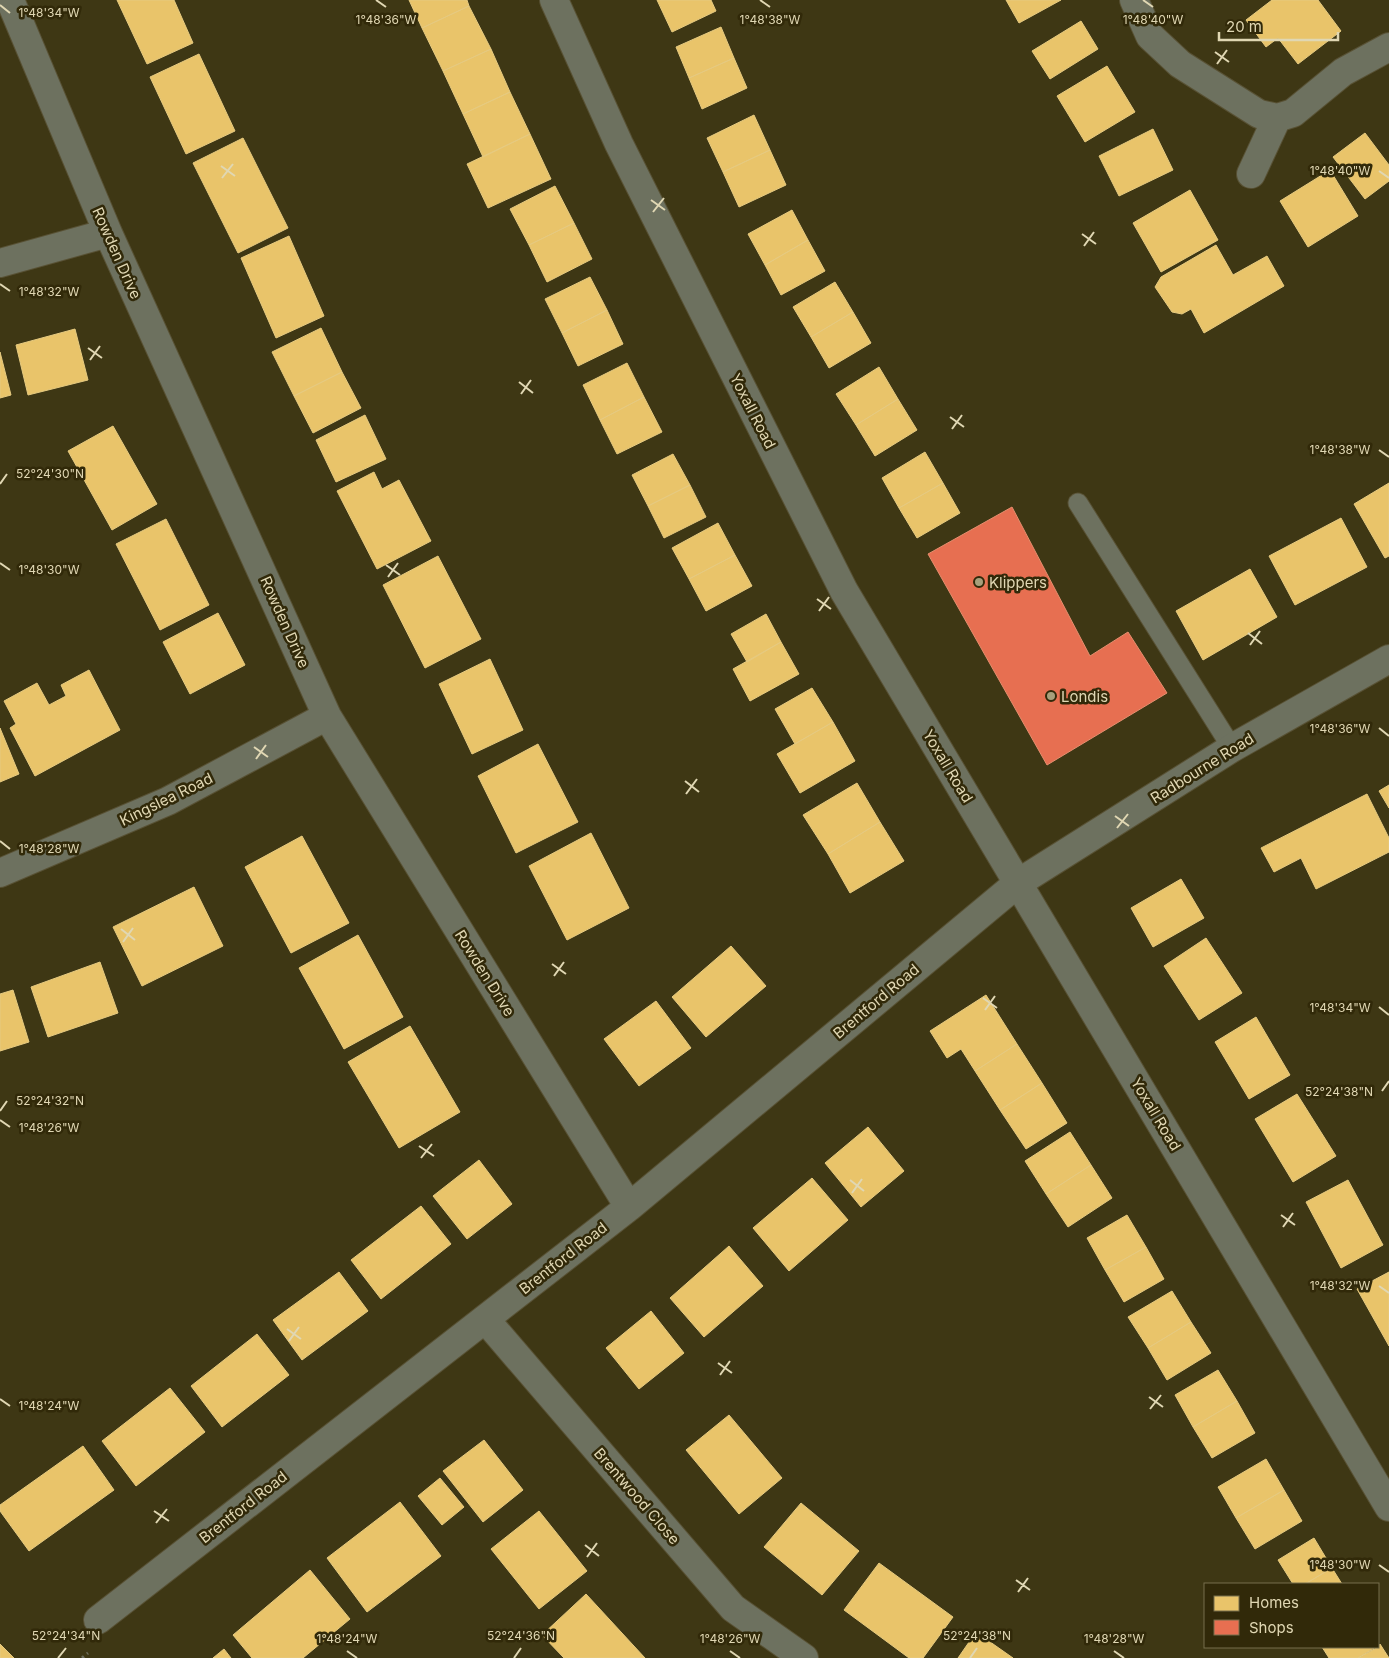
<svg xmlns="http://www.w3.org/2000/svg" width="1389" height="1658" font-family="Inter,sans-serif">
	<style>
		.homes { fill: #e9c46a; stroke: #e6ca80 }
		.shops { fill: #e76f51; stroke: #e58e6e }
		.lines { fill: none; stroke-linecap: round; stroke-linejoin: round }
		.lane-casing { stroke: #585134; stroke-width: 21 }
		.street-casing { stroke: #585134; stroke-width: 30 }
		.path { stroke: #6e6e5d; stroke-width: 3; stroke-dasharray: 2.5 4; stroke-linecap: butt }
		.lane { stroke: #6d715f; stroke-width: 19 }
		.street { stroke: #6d715f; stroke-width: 28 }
		.ticks { fill: none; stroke: #e0d7b3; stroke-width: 2 }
		.poi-dot { fill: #a79f7b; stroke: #312909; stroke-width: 2 }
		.labels { text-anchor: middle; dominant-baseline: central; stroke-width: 5; stroke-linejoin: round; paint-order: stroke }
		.street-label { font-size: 15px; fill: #e0d7b3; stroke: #312909 }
		.poi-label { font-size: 15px; fill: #e0d7b3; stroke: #312909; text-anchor: start }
		.ticks-label { font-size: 12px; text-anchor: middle; fill: #e0d7b3; stroke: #312909; stroke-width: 5; stroke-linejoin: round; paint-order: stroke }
	</style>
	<rect width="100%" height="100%" fill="#3e3714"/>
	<path class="homes" d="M 117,0 L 174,0 L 193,43 L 147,64 Z
		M 409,0 L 467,0 L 469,6 L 422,28 Z
		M 657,0 L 711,0 L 716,11 L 672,32 Z
		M 1006,0 L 1061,0 L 1019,23 Z
		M 1272,0 L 1318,0 L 1341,31 L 1298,64 L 1278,38 L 1266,47 L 1246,20 Z
		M 469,6 L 491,49 L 443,71 L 422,28 Z
		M 1081,21 L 1098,49 L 1050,79 L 1032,51 Z
		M 721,27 L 734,58 L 689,78 L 676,47 Z
		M 491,49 L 510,92 L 463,114 L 443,71 Z
		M 199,54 L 235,131 L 186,154 L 150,77 Z
		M 734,58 L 747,88 L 702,109 L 689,78 Z
		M 1107,66 L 1135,112 L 1085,142 L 1057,96 Z
		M 510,92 L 530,134 L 483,157 L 463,114 Z
		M 754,115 L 770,150 L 723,172 L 707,138 Z
		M 1153,129 L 1173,170 L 1119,196 L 1099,156 Z
		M 1365,133 L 1389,165 L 1389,181 L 1365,199 L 1333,157 Z
		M 530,134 L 551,179 L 488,208 L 467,164 Z
		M 243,138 L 288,228 L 238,253 L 193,163 Z
		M 770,150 L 786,185 L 739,207 L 723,172 Z
		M 1330,170 L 1358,216 L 1308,247 L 1280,201 Z
		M 555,186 L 574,223 L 529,245 L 510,209 Z
		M 1190,190 L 1218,240 L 1161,272 L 1133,223 Z
		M 792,210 L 808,240 L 765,265 L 748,234 Z
		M 574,223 L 592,259 L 547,282 L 529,245 Z
		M 289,236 L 324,316 L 276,338 L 241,258 Z
		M 808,240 L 825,271 L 781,295 L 765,265 Z
		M 1216,245 L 1233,275 L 1267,256 L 1284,286 L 1204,333 L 1191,309 L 1182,314 L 1172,312 L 1155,287 L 1161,277 Z
		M 590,277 L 607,310 L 562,333 L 545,299 Z
		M 835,282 L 853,312 L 811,337 L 793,307 Z
		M 607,310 L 623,344 L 578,366 L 562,333 Z
		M 853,312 L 871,343 L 829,368 L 811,337 Z
		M 321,328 L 342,372 L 294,396 L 272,352 Z
		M 75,329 L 88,380 L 28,395 L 16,345 Z
		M 0,352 L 11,395 L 0,398 Z
		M 627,363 L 644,397 L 600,420 L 583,385 Z
		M 879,367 L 898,399 L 856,425 L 836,394 Z
		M 342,372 L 361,408 L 313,433 L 294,396 Z
		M 644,397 L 662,432 L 617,454 L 600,420 Z
		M 898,399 L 917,430 L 875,456 L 856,425 Z
		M 365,415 L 386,459 L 336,482 L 316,440 Z
		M 113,426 L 157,504 L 112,530 L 68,451 Z
		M 925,452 L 943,483 L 899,508 L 882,478 Z
		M 673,454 L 690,485 L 648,506 L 632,475 Z
		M 374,472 L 382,489 L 399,480 L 431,541 L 377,569 L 337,491 Z
		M 943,483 L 960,513 L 917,538 L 899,508 Z
		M 1389,483 L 1389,556 L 1385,558 L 1354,504 Z
		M 690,485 L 706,517 L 664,538 L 648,506 Z
		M 1341,518 L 1367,567 L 1295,605 L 1269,556 Z
		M 166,519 L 209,605 L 160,630 L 116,544 Z
		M 718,523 L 735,555 L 689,579 L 672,548 Z
		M 735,555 L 752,586 L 706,611 L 689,579 Z
		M 438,556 L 481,639 L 425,668 L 383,585 Z
		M 1250,569 L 1277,617 L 1203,660 L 1176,611 Z
		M 218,613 L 245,665 L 190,694 L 163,642 Z
		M 766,614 L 781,642 L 747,662 L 731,634 Z
		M 781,642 L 799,674 L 750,701 L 733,669 Z
		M 490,659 L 523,730 L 472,754 L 439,684 Z
		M 89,670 L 120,730 L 35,776 L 10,728 L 16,724 L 4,701 L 37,683 L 49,705 L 66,696 L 61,685 Z
		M 812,688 L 833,722 L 795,744 L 775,709 Z
		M 833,722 L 855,761 L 800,793 L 777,754 Z
		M 0,728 L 19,774 L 0,782 Z
		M 538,744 L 578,822 L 516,853 L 478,776 Z
		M 857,783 L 880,822 L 828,854 L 803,815 Z
		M 1389,785 L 1389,808 L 1379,791 Z
		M 1367,794 L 1389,838 L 1389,852 L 1316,889 L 1301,858 L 1274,872 L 1261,848 Z
		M 880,822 L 904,861 L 850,893 L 828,854 Z
		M 591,833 L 629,908 L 567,940 L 529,866 Z
		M 302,836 L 349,923 L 291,953 L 245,867 Z
		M 1181,879 L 1204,918 L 1153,947 L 1131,908 Z
		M 194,887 L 223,946 L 142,986 L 113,927 Z
		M 358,935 L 403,1017 L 344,1049 L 299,968 Z
		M 1206,938 L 1242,993 L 1199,1020 L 1164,966 Z
		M 731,946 L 766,986 L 706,1037 L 672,997 Z
		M 100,962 L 118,1013 L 48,1037 L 31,987 Z
		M 13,990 L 29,1042 L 0,1051 L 0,994 Z
		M 986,995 L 1017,1044 L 975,1071 L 961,1049 L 947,1058 L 930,1031 Z
		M 656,1001 L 691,1048 L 639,1086 L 604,1039 Z
		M 1256,1017 L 1290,1075 L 1249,1099 L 1215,1042 Z
		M 410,1026 L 460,1112 L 399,1148 L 348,1062 Z
		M 1017,1044 L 1042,1083 L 1000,1110 L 975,1071 Z
		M 1042,1083 L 1067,1123 L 1026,1149 L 1000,1110 Z
		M 1297,1094 L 1336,1156 L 1293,1182 L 1255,1119 Z
		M 868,1127 L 904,1171 L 861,1207 L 825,1163 Z
		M 1070,1132 L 1091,1165 L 1046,1194 L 1025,1161 Z
		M 479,1160 L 512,1204 L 467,1239 L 433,1196 Z
		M 1091,1165 L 1112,1198 L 1068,1227 L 1046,1194 Z
		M 812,1178 L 848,1220 L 789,1271 L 753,1228 Z
		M 1348,1180 L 1383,1245 L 1341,1268 L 1306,1202 Z
		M 421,1206 L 451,1244 L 381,1299 L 351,1260 Z
		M 1127,1215 L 1146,1247 L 1105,1270 L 1087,1238 Z
		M 729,1246 L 763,1286 L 704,1337 L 670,1298 Z
		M 1146,1247 L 1164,1279 L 1124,1302 L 1105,1270 Z
		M 339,1272 L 368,1311 L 302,1360 L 273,1320 Z
		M 1389,1272 L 1389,1346 L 1357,1289 Z
		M 1172,1291 L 1191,1322 L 1148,1348 L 1128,1317 Z
		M 651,1311 L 684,1353 L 639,1389 L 606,1348 Z
		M 1191,1322 L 1211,1353 L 1167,1380 L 1148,1348 Z
		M 257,1334 L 289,1375 L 222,1427 L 191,1386 Z
		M 1218,1370 L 1237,1401 L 1193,1427 L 1175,1395 Z
		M 170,1388 L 205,1432 L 136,1486 L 102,1441 Z
		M 1237,1401 L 1255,1433 L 1212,1458 L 1193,1427 Z
		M 729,1415 L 782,1478 L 739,1514 L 686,1450 Z
		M 484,1440 L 523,1490 L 483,1522 L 443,1471 Z
		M 83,1446 L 114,1490 L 29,1551 L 0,1511 L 0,1505 Z
		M 1266,1459 L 1284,1490 L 1236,1518 L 1218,1487 Z
		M 440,1478 L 464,1507 L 442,1525 L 418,1496 Z
		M 1284,1490 L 1302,1521 L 1255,1549 L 1236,1518 Z
		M 400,1502 L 441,1556 L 367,1612 L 327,1558 Z
		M 801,1503 L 859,1551 L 822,1595 L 764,1547 Z
		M 539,1511 L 587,1571 L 539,1609 L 491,1549 Z
		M 1314,1538 L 1332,1568 L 1305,1584 L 1293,1584 L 1278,1560 Z
		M 879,1563 L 953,1617 L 923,1658 L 909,1658 L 844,1610 Z
		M 1332,1568 L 1342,1584 L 1305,1584 Z
		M 310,1570 L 350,1619 L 303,1658 L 252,1658 L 233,1635 Z
		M 586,1594 L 645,1658 L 564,1658 L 542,1635 Z
		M 976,1632 L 1013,1658 L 958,1658 Z
		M 0,1644 L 14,1658 L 0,1658 Z
		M 1380,1644 L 1389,1658 L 1358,1658 L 1378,1647 Z
		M 1322,1647 L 1376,1647 L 1358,1658 L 1329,1658 Z
		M 224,1649 L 231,1658 L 213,1658 Z"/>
	<path class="shops" d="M 1012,507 L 1090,656 L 1128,632 L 1167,693 L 1047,765 L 928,554 Z"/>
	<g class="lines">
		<g class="lane-casing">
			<path id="lane" d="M 1078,503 L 1232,748"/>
		</g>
		<g class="street-casing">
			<path id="street" d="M 10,0 L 108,233 L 327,716 L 629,1207
				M 554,0 L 619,144 L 844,591 L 1389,1507
				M 1134,0 L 1150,36 L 1180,64 L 1259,114 L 1277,118 L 1293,113 L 1343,72 L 1389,47
				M 1251,174 L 1277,118
				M 0,263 L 108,233
				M 0,873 L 168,801 L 327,716
				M 485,1319 L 733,1608 L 804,1658
				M 98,1620 L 629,1207 L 1018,883 L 1232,748 L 1389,659"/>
		</g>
		<path class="path" d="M 82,1658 L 88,1653"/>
		<use href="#lane" class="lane"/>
		<use href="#street" class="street"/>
	</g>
	<path class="ticks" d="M 376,0 L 386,7M 760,0 L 770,7M 1143,0 L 1153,7M 0,5 L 10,13M 1215,52 L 1229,62M 1217,64 L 1227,50M 221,166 L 235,176M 1379,171 L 1389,178M 222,178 L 233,164M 651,200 L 665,210M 653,212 L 664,198M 1082,234 L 1096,244M 1084,246 L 1094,232M 0,284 L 10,291M 88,348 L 102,358M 90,360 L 100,346M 519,382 L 533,393M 521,394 L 531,380M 950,417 L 964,427M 952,429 L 962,415M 1379,450 L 1389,457M 0,484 L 7,474M 0,563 L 10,570M 386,565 L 400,575M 388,577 L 398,563M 817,599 L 831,609M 819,611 L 829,597M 1248,633 L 1262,644M 1250,645 L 1260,631M 1379,728 L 1389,736M 254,747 L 268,757M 256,759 L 266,745M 685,781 L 699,792M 686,794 L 697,779M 1115,816 L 1129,826M 1117,828 L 1128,814M 0,841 L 10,849M 121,929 L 135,940M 123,942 L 133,928M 552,964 L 566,974M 554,976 L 564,962M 983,998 L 997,1008M 1379,1007 L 1389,1015M 985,1010 L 995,996M 1382,1091 L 1389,1081M 0,1111 L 7,1101M 0,1120 L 10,1127M 419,1146 L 434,1156M 421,1158 L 432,1144M 850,1180 L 864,1191M 852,1193 L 862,1179M 1281,1215 L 1295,1225M 1283,1227 L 1293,1213M 1379,1286 L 1389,1293M 287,1329 L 301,1339M 289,1341 L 299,1327M 718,1363 L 732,1373M 720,1375 L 730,1361M 1149,1397 L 1163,1407M 0,1399 L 10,1406M 1150,1409 L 1161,1395M 154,1511 L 169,1521M 156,1523 L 167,1509M 585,1545 L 599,1556M 587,1557 L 597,1543M 1379,1565 L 1389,1572M 1016,1580 L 1030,1590M 1018,1592 L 1028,1578M 347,1651 L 357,1658M 730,1651 L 740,1658M 1114,1651 L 1124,1658M 58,1658 L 66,1648M 514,1658 L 521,1648M 970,1658 L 977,1648"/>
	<g class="poi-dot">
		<circle cx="979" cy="582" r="5"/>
		<circle cx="1051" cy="696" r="5"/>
	</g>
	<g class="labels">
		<g class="street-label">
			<text transform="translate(117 253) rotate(66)">Rowden Drive</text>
			<text transform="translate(753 411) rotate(63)">Yoxall Road</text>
			<text transform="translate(285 622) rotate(66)">Rowden Drive</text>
			<text transform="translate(948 766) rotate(59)">Yoxall Road</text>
			<text transform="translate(1202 768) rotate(-32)">Radbourne Road</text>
			<text transform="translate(166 799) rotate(-26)">Kingslea Road</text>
			<text transform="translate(485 973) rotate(58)">Rowden Drive</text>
			<text transform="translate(876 1001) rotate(-40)">Brentford Road</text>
			<text transform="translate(1156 1114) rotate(59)">Yoxall Road</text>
			<text transform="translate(563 1258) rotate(-38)">Brentford Road</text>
			<text transform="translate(637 1496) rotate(49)">Brentwood Close</text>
			<text transform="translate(243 1507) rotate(-38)">Brentford Road</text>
		</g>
		<g class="poi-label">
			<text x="989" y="582">Klippers</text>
			<text x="1061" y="696">Londis</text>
		</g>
	</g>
	<g class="ticks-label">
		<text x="49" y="17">1°48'34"W</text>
		<text x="386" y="24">1°48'36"W</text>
		<text x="1153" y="24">1°48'40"W</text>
		<text x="770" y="24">1°48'38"W</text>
		<text x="1340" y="175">1°48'40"W</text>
		<text x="49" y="296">1°48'32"W</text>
		<text x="1340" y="454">1°48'38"W</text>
		<text x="50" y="478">52°24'30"N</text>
		<text x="49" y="574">1°48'30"W</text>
		<text x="1340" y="733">1°48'36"W</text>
		<text x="49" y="853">1°48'28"W</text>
		<text x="1340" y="1012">1°48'34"W</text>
		<text x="1339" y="1096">52°24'38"N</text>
		<text x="50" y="1105">52°24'32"N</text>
		<text x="49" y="1132">1°48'26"W</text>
		<text x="1340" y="1290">1°48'32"W</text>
		<text x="49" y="1410">1°48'24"W</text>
		<text x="1340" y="1569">1°48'30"W</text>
		<text x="66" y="1640">52°24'34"N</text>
		<text x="521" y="1640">52°24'36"N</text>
		<text x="977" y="1640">52°24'38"N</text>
		<text x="347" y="1643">1°48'24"W</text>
		<text x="730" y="1643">1°48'26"W</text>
		<text x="1114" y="1643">1°48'28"W</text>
	</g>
	<rect x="1204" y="1583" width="175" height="65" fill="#312909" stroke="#776f4d"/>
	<rect x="1214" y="1596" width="25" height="15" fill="#e9c46a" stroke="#776f4d"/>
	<text x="1249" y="1608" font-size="15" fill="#e0d7b3">Homes</text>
	<rect x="1214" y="1620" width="25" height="15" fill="#e76f51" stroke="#776f4d"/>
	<text x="1249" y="1633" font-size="15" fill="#e0d7b3">Shops</text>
	<path d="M1219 32v8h119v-8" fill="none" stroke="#e0d7b3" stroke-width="2.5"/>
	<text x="1226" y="32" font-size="15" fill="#e0d7b3" stroke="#312909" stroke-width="4" paint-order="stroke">20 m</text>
</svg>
